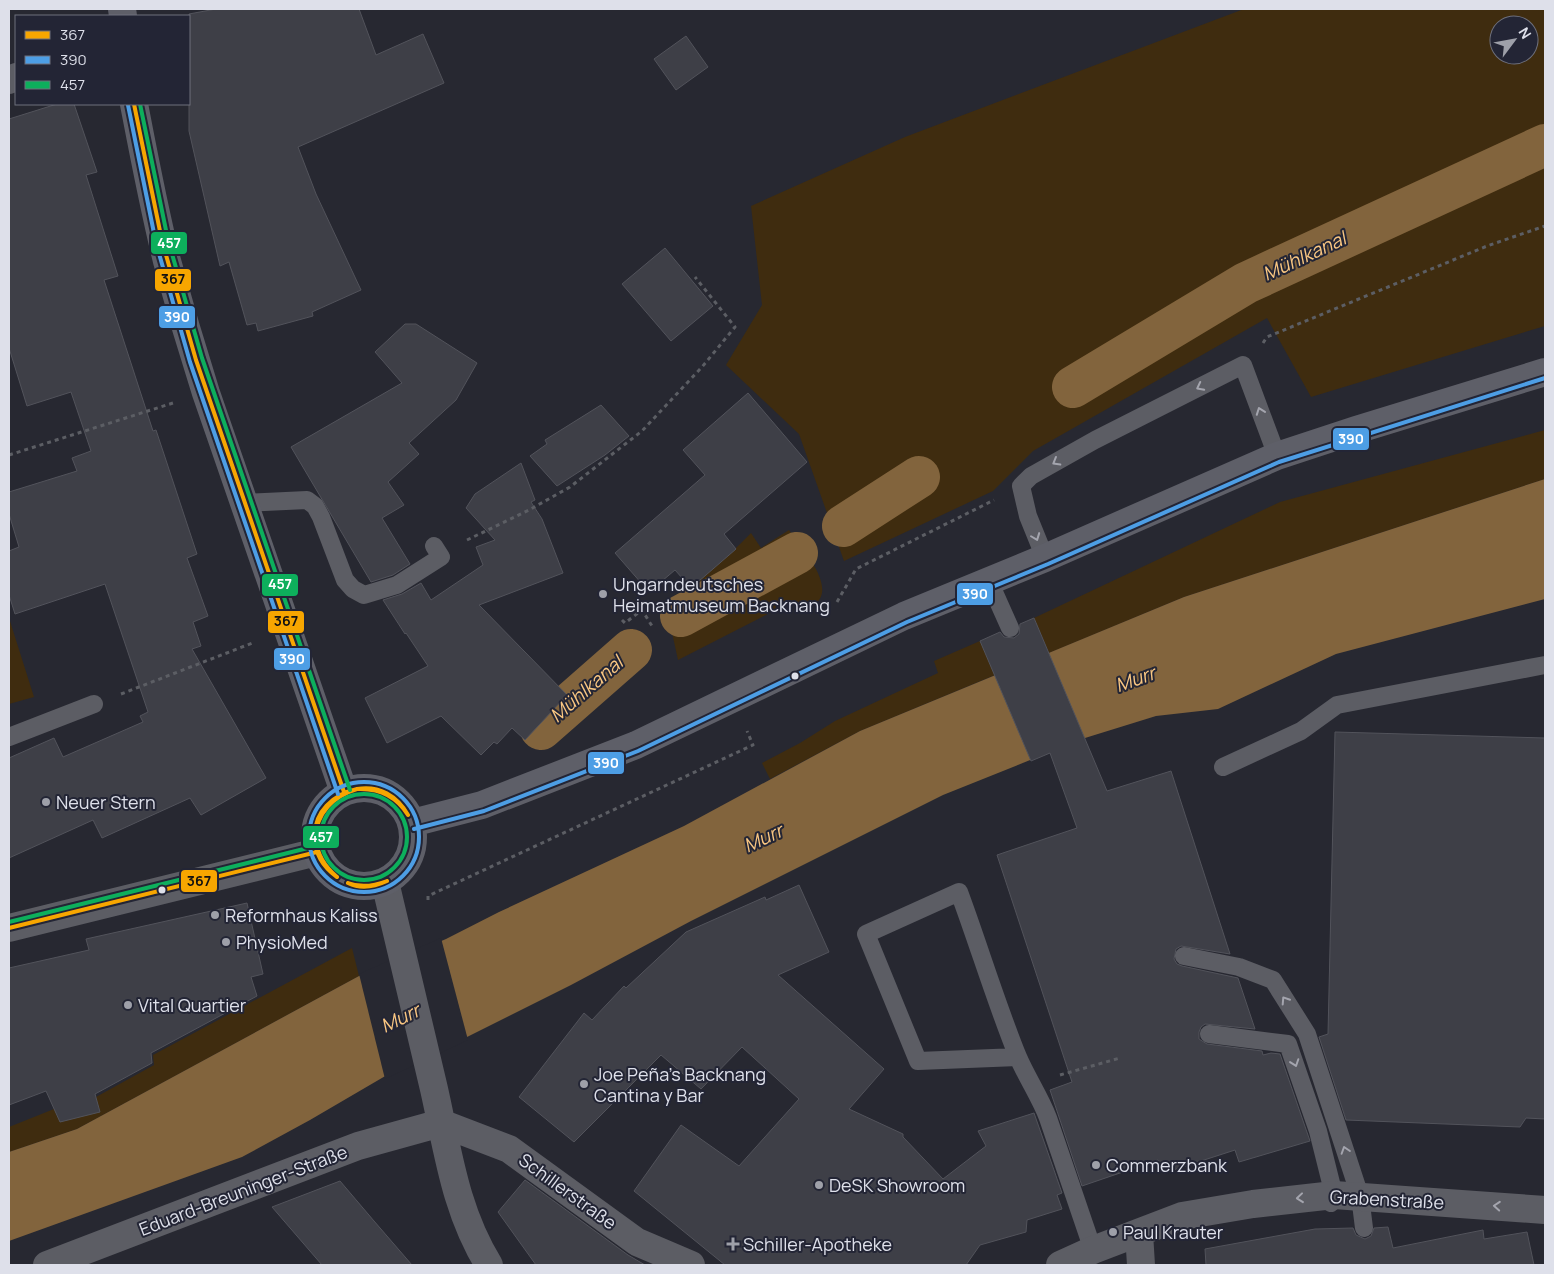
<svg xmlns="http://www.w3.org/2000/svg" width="1554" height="1274" font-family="Manrope,sans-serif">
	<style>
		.green { fill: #3f2c0f; fill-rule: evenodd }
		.water { fill: #82643d }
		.pier { fill: #272831 }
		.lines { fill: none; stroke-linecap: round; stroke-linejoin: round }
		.canal { stroke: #82643d; stroke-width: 42 }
		.building { fill: #3e3f47; stroke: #52535b }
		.path { stroke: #5c5e64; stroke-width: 3; stroke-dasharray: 4 4; stroke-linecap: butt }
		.lane { stroke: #5c5d64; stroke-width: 18 }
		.street { stroke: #5c5d64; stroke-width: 28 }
		.secondary { stroke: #5e5f68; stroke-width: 28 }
		.bus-1-casing { stroke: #232535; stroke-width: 8 }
		.bus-2-casing { stroke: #232535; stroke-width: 8 }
		.bus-3-casing { stroke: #232535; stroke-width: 8 }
		.bus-1 { stroke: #f7a600; stroke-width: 4 }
		.bus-2 { stroke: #4d9ee5; stroke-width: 4 }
		.bus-3 { stroke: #0daf5c; stroke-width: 4 }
		.oneway { stroke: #a4a5ae }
		.poi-dot { fill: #9ea0a9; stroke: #232535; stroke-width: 2 }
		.bus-dot { fill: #dee0ea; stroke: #232535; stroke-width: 2 }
		.labels { text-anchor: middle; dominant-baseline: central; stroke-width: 4; stroke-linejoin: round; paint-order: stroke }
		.poi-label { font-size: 18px; fill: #dee0ea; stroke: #232535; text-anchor: start }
		.street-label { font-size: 18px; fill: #dee0ea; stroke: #232535 }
		.water-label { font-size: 19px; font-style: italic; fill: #fac782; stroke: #232535 }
		.line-badge { stroke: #232535; stroke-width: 2 }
		.badge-label { font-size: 14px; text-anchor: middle; font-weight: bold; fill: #fff }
		.pale-badge-label { font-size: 14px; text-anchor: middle; font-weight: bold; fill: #111 }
	</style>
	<rect width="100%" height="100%" fill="#272831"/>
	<path class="green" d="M 1244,9 L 1545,9 L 1545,326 L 1311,397 L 1267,318 L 1033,451 L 993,491 L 844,561 L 799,434 L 726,365 L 762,305 L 751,206 L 905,137 ZM 1499,25 L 1529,25 L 1529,55 L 1499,55 Z
		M 1545,430 L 1545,479 L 1184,597 L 1049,653 L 1034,618 L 1280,502 Z
		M 789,530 C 800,546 838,587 815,604 C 810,608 802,610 797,612 L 793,601 L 678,660 L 666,605 C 696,584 725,560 751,533 L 761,548 Z
		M 9,618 L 34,697 L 9,704 Z
		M 980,641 L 995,675 L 860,731 L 770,779 L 762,763 L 800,743 L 835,721 L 938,673 L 934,661 Z
		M 352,948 L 359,976 L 77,1129 L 9,1152 L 9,1127 L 54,1109 L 100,1111 L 96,1097 L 154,1065 L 153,1055 Z"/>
	<path class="water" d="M 1545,479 L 1545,599 L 1336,654 L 1218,709 L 1156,716 L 1085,738 L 943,795 L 691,921 L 571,985 L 467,1037 L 387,1075 L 310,1120 L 242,1157 L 9,1241 L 9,1152 L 77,1129 L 359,976 L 446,939 L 499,912 L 684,826 L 860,731 L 1184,597 Z"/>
	<path class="pier" d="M 441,938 L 468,1040 L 385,1079 L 359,974 Z"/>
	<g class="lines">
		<path class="canal" d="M 1073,387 L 1246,283 L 1545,145
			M 843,526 L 919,477
			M 681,616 L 797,553
			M 541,729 L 631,650"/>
	</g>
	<path class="building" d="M 216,9 L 359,9 L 376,55 L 423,34 L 444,83 L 298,147 L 316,194 L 361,290 L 312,312 L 313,316 L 258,331 L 256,323 L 247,325 L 229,262 L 220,266 L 189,131 L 189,14 Z
		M 686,36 L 708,67 L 676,90 L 654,59 Z
		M 57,104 L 74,104 L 97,172 L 86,175 L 118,276 L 104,280 L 153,431 L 156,430 L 197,554 L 187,558 L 208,616 L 193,622 L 201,646 L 192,649 L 266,778 L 201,815 L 190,798 L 102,838 L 93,820 L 9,858 L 9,758 L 54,738 L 63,757 L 143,722 L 140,716 L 148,712 L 105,584 L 15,614 L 9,595 L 9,551 L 19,547 L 9,514 L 9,492 L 77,471 L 72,458 L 91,451 L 71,392 L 27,406 L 9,348 L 9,119 Z
		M 665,248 L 713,306 L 671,341 L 622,284 Z
		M 405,324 L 416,324 L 477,363 L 456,400 L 409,443 L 419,454 L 388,482 L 404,505 L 382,518 L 410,564 L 393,575 L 371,582 L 291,447 L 402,383 L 375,352 Z
		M 748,393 L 807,462 L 724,534 L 736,549 L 691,588 L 675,570 L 649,592 L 615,553 L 705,475 L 683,450 Z
		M 601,405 L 629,436 L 605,455 L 557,486 L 530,456 L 547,444 L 545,440 Z
		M 521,463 L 535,500 L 531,502 L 542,519 L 563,573 L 479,605 L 567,695 L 525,740 L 512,728 L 497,744 L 494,742 L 481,755 L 441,716 L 387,743 L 365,698 L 428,666 L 406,633 L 405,634 L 383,600 L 402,594 L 421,583 L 431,600 L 483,565 L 476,547 L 495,540 L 466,508 L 475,494 Z
		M 1034,618 L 1107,791 L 1171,771 L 1230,954 L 1181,946 L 1176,949 L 1174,959 L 1177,964 L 1182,966 L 1238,978 L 1255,1029 L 1205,1024 L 1201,1027 L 1199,1032 L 1199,1039 L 1207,1044 L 1262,1051 L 1263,1055 L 1271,1053 L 1280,1054 L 1310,1141 L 1239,1162 L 1235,1150 L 1164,1173 L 1158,1160 L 1082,1186 L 1050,1090 L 1072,1082 L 997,855 L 1077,828 L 1050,753 L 1031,761 L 980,641 L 1000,632 L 1004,637 L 1014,638 L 1019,634 L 1020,624 Z
		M 1335,732 L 1545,738 L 1545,1119 L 1526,1118 L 1520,1127 L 1346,1120 L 1319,1037 L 1328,1034 Z
		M 799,885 L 829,952 L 778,975 L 884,1069 L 849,1109 L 903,1134 L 903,1137 L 943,1179 L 986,1146 L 978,1131 L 1034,1113 L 1062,1193 L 1057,1195 L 1062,1209 L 1027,1220 L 1026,1232 L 980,1245 L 966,1265 L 725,1265 L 634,1191 L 681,1125 L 739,1166 L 799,1099 L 742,1047 L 701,1089 L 661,1055 L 574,1142 L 519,1097 L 584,1013 L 592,1020 L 624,986 L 626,988 L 686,932 L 765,897 L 766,900 Z
		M 247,903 L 263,974 L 251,977 L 257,996 L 151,1053 L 152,1063 L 95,1094 L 100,1112 L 60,1122 L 46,1091 L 9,1105 L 9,968 L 89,950 L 86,939 Z
		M 525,1180 L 628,1255 L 645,1265 L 536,1265 L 498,1212 Z
		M 340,1181 L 374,1221 L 412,1265 L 322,1265 L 272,1207 Z
		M 1388,1227 L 1393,1248 L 1483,1230 L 1484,1239 L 1527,1232 L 1534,1265 L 1206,1265 L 1205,1249 L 1315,1229 L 1353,1228 L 1356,1235 L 1365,1239 L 1371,1236 L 1374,1228 Z"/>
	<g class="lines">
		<path class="path" d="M 1263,343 L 1267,337 L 1487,246 L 1545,226
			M 9,455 L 173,403
			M 467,540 L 529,510 L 570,487 L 642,431 L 702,367 L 735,327 L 695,277
			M 837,602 L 856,569 L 994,500
			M 622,620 L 625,623 L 642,610 L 652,626
			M 121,694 L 255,642
			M 428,900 L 428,896 L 753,745 L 747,731
			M 1060,1075 L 1120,1058"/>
		<path class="lane" d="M 244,503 L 307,500 L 315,506 L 321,517 L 345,580 L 353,589 L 364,595 L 397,585 L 441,557 L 434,546
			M 1045,558 L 1028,516 L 1021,486 L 1031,476 L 1095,440 L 1243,365 L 1277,456
			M 989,581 L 1010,628
			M 9,737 L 94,704
			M 1223,767 L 1301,731 L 1337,705 L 1545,665
			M 1184,956 L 1239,967 L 1273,980 L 1307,1034 L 1360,1196 L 1364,1228
			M 1209,1034 L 1288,1044 L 1318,1131 L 1334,1195 L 1331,1203
			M 1018,1057 L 918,1061 L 866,934 L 959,892 C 979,946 996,1003 1018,1057 C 1027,1078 1040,1097 1048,1118 L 1093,1250"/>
		<path class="street" d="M 9,80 L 16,77
			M 385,882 C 402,951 418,1020 434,1089 C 448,1151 455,1210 489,1265
			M 9,928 L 317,852
			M 441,1123 L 509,1149 L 637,1242 L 691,1265
			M 1139,1233 L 1141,1265
			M 47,1265 L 358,1146 L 441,1123
			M 1060,1265 L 1093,1250 L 1182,1216 L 1253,1204 L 1334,1195 L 1545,1210"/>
		<path class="secondary" d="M 122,9 L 123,16
			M 134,104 C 144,156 154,209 167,261 C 179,305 192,349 206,393 L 344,792
			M315 837a49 49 0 1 1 98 0a49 49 0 1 1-98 0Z
			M 412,823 L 482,805 L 636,745 L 904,616 L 1045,558 L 1277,456 L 1356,430 L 1545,372"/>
		<g class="bus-1-casing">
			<path id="bus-1" d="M 134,104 L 162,241 L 196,360 L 344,792
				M 357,789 C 379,785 397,796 408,815
				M 357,789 C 379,788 397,797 408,815
				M 315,838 C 318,855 324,866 337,877
				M 315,838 C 315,855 323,867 337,877
				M 315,838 C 313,812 334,794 357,789
				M 315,838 C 317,813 333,796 357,789
				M 348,883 C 361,888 374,886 387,881
				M 348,883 C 360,889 374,887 387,881
				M 9,928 L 317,852"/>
		</g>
		<g class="bus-2-casing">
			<path id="bus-2" d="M 128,105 L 156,243 L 190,362 L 338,794
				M309 837a55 55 0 1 1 110 0a55 55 0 1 1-110 0Z
				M 414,829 L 484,811 L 638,751 L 907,622 L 1048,564 L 1279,462 L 1545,378"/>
		</g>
		<g class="bus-3-casing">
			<path id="bus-3" d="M 140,104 L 168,240 L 202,358 L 350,790
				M321 837a43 43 0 1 1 86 0a43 43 0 1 1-86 0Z
				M 9,922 L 316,846"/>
		</g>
		<use href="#bus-1" class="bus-1"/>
		<use href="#bus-2" class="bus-2"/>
		<use href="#bus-3" class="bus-3"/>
	</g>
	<defs><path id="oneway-chevron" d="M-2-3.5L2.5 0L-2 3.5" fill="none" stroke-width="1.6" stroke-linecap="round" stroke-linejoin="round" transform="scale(1.25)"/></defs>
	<g class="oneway">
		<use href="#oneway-chevron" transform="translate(1200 387) rotate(153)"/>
		<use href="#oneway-chevron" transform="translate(1260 411) rotate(-110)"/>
		<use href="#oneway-chevron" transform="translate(1056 462) rotate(150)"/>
		<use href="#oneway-chevron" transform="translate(1036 537) rotate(69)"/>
		<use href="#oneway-chevron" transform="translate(1285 1000) rotate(-123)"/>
		<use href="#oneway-chevron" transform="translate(1295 1063) rotate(71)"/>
		<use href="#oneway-chevron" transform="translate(1345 1150) rotate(-108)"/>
		<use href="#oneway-chevron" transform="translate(1300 1198) rotate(174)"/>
		<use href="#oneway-chevron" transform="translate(1497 1206) rotate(-176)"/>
	</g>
	<g class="poi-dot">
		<circle cx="603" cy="594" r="5"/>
		<circle cx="46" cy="802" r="5"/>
		<circle cx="215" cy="915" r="5"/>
		<circle cx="226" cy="942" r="5"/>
		<circle cx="128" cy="1005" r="5"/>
		<circle cx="584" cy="1084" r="5"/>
		<circle cx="1096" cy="1165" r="5"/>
		<circle cx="819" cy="1185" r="5"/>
		<circle cx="1113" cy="1232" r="5"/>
		<path d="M730.5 1236.5h5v5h5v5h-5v5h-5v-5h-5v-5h5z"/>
	</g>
	<g class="bus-dot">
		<circle cx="795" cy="676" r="4.5"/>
		<circle cx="162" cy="890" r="4.5"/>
	</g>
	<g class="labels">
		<g class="poi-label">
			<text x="613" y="584">Ungarndeutsches<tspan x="613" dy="21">Heimatmuseum Backnang</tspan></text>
			<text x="56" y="802">Neuer Stern</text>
			<text x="225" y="915">Reformhaus Kaliss</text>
			<text x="236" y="942">PhysioMed</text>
			<text x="138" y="1005">Vital Quartier</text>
			<text x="594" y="1074">Joe Peña’s Backnang<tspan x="594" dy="21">Cantina y Bar</tspan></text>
			<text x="1106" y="1165">Commerzbank</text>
			<text x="829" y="1185">DeSK Showroom</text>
			<text x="1123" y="1232">Paul Krauter</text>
			<text x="743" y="1244">Schiller-Apotheke</text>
		</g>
		<g class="street-label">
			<text transform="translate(243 1190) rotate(-21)">Eduard-Breuninger-Straße</text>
			<text transform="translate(568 1191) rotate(36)">Schillerstraße</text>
			<text transform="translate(1387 1199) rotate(3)">Grabenstraße</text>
		</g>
		<g class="water-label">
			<text transform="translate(1304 256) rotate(-25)">Mühlkanal</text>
			<text transform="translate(1135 679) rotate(-20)">Murr</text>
			<text transform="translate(586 689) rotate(-41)">Mühlkanal</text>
			<text transform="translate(763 838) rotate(-25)">Murr</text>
			<text transform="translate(400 1018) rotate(-26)">Murr</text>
		</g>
	</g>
	<g class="line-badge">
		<rect x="150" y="231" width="38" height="24" rx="5" fill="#0daf5c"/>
		<rect x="154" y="268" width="38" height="24" rx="5" fill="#f7a600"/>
		<rect x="158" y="305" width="38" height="24" rx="5" fill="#4d9ee5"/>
		<rect x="1332" y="427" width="38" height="24" rx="5" fill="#4d9ee5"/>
		<rect x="261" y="573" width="38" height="24" rx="5" fill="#0daf5c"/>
		<rect x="956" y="582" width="38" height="24" rx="5" fill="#4d9ee5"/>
		<rect x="267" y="610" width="38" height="24" rx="5" fill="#f7a600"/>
		<rect x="273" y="647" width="38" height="24" rx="5" fill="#4d9ee5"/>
		<rect x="587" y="751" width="38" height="24" rx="5" fill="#4d9ee5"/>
		<rect x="302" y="825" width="38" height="24" rx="5" fill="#0daf5c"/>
		<rect x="180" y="869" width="38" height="24" rx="5" fill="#f7a600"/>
	</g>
	<g class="badge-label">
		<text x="169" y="248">457</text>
		<text x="177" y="322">390</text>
		<text x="1351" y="444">390</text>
		<text x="280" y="589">457</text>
		<text x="975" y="599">390</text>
		<text x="292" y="664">390</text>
		<text x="606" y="768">390</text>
		<text x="321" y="842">457</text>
	</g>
	<g class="pale-badge-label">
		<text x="173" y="284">367</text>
		<text x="286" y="626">367</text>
		<text x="199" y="886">367</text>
	</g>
	<rect width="1554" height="1274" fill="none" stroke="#dee0ea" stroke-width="20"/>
	<rect x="15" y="15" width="175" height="90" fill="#232535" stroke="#6e707d"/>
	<rect x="25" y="31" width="25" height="8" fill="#f7a600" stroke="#6e707d"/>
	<text x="60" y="40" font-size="15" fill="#dee0ea">367</text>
	<rect x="25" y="56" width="25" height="8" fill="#4d9ee5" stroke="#6e707d"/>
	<text x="60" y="65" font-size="15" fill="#dee0ea">390</text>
	<rect x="25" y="81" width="25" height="8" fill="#0daf5c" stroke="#6e707d"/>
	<text x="60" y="90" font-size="15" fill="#dee0ea">457</text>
	<g transform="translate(1514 40) rotate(58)"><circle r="24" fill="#232535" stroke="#6e707d"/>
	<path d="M0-4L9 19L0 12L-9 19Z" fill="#9ea0a9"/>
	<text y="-8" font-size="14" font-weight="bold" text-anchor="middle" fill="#dee0ea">N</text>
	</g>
</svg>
